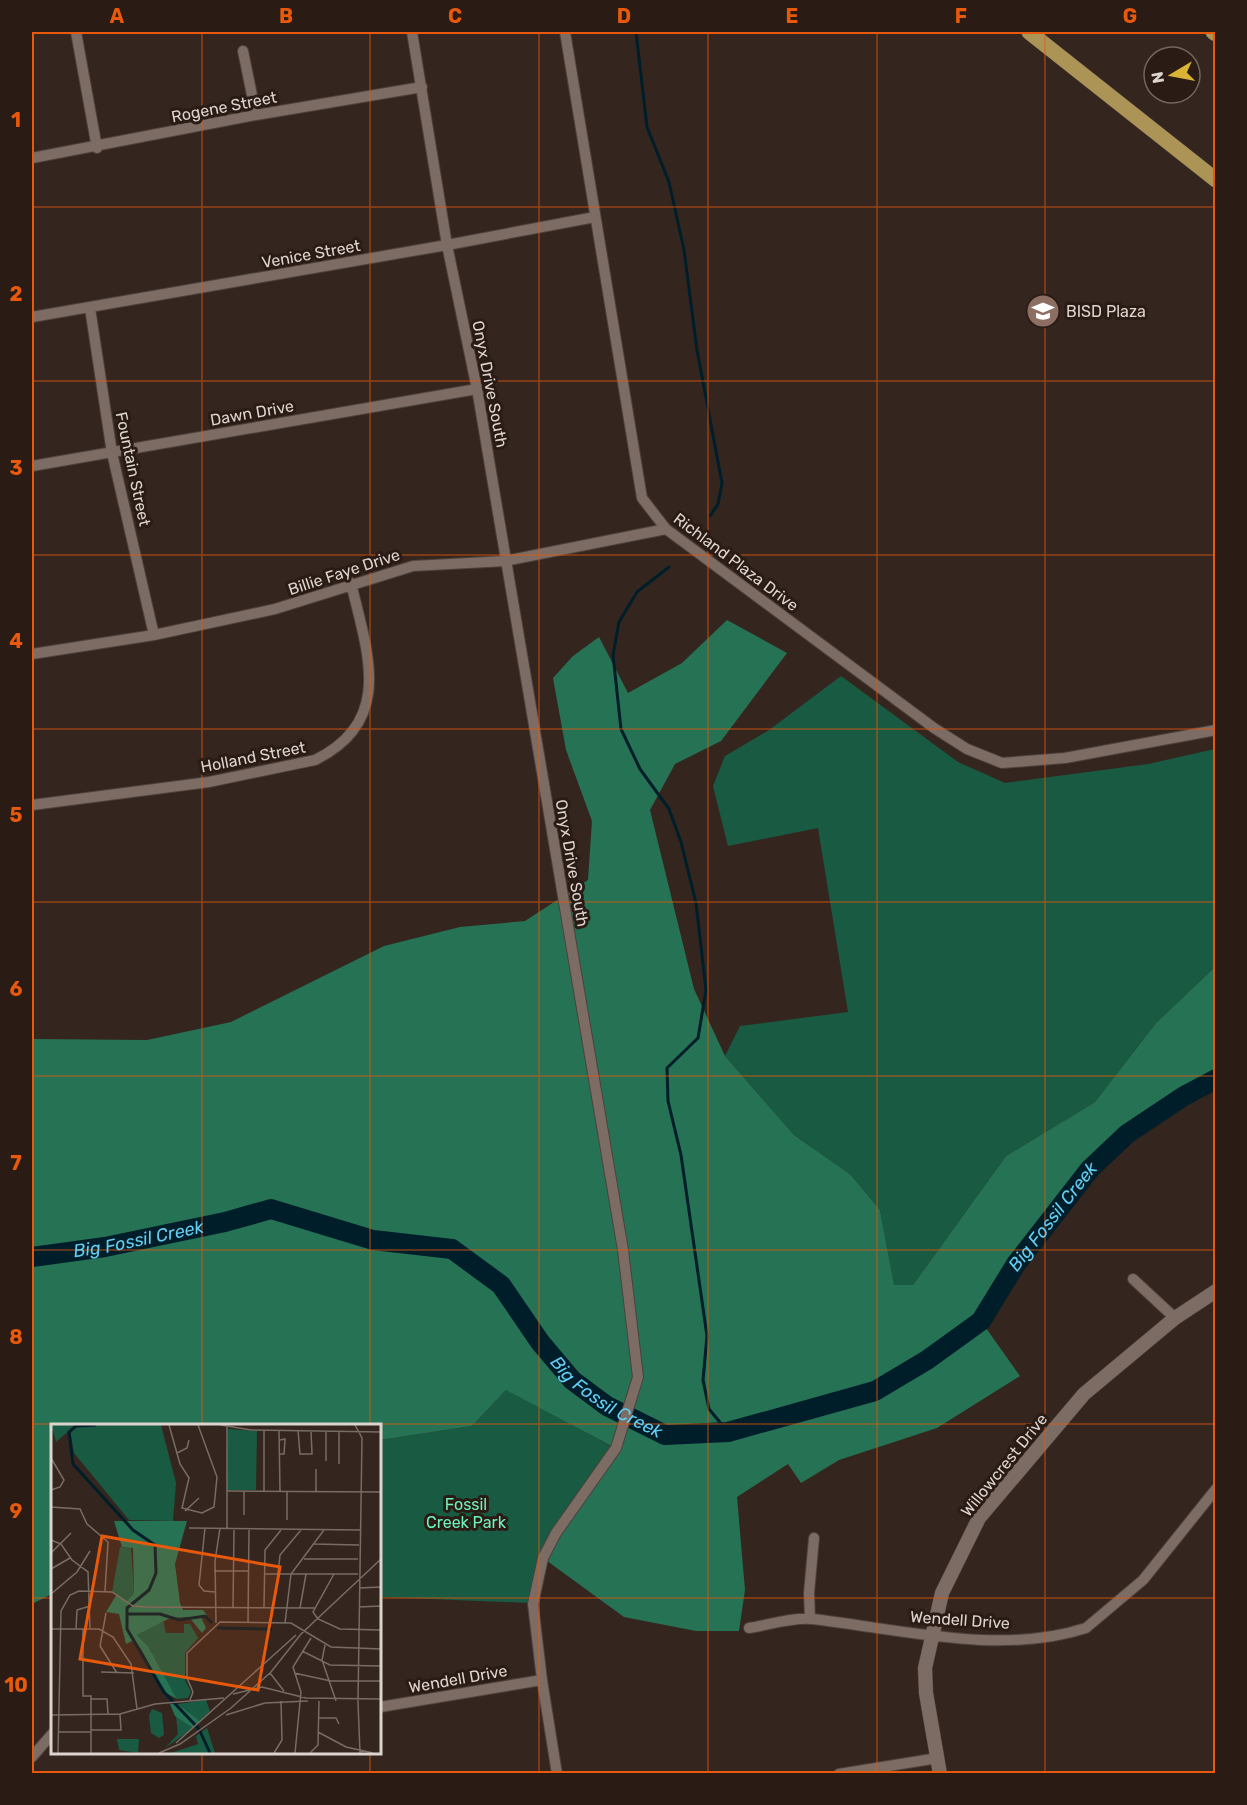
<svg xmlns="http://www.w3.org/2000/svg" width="1247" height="1805" font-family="Rubik,sans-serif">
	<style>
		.green { fill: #195a42 }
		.forest { fill: #257255 }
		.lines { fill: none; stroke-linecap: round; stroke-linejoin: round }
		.stream { stroke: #001e29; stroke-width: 3 }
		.river { stroke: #001e29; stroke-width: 20 }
		.minor-casing { stroke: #4e413c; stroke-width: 12 }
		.tertiary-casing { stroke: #4e413c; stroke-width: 15 }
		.primary-casing { stroke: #4e413c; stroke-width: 16 }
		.minor { stroke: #7d6c64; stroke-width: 10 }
		.tertiary { stroke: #7d6c64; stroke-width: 14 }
		.primary { stroke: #ac9457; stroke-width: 15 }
		.grid { fill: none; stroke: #e8590c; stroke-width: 1.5; stroke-opacity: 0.55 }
		.labels { text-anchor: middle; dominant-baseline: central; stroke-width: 6; stroke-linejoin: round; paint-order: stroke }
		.street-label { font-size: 16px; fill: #ded4cf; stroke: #2a1c15 }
		.poi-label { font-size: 16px; fill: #ded4cf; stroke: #2a1c15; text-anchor: start }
		.park-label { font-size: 16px; fill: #6ef2bf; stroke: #2a1c15 }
		.water-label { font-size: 18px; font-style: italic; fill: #63cff4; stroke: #2a1c15 }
		.inset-river { fill: none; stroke: #001e29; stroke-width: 3 }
		.inset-road { fill: none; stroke: #786c65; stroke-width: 1.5 }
		.view { fill: #e8590c; fill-opacity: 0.15; stroke: #e8590c; stroke-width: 3 }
		.inset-edge { fill: none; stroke: #ded4cf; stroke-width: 3 }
		.neatline { fill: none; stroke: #e8590c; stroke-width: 2 }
		.grid-label { font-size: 20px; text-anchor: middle; font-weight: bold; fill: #e8590c }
	</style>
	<rect width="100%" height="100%" fill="#34261f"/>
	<path class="green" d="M 841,676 L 958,762 L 1005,783 L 1148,764 L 1215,749 L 1215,967 L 1156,1023 L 1095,1102 L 1006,1156 L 913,1285 L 894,1286 L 880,1210 L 850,1174 L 794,1135 L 725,1056 L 740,1026 L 848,1012 L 818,828 L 728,846 L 713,786 L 725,756 L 769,730 Z
		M 507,1389 L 614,1448 L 544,1551 L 531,1603 L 380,1597 L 380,1440 L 472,1426 Z"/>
	<path class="forest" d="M 727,620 L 787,653 L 721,741 L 675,764 L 650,810 L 694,989 L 725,1056 L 794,1135 L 850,1174 L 880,1210 L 894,1285 L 913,1285 L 1006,1156 L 1095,1102 L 1156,1023 L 1215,967 L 1215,1079 L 1184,1096 L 1127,1134 L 1090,1169 L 1016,1264 L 981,1321 L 1020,1376 L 937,1428 L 839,1460 L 801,1483 L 788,1464 L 737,1497 L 745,1590 L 739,1631 L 696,1631 L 624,1617 L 543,1558 L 615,1448 L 506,1390 L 472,1426 L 380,1440 L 380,1426 L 52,1426 L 52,1594 L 32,1604 L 32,1039 L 147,1040 L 231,1022 L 384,946 L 460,927 L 525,921 L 588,880 L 592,821 L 566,750 L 553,678 L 573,656 L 599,637 L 628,693 L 682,663 Z"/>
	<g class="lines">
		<path class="stream" d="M 636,32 L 647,127 L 669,182 L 684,250 L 697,350 L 722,483 L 718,504 L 710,516
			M 669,567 L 637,592 L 619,622 L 613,655 L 621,729 L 640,769 L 669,809 L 681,842 L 696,903 L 706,990 L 698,1038 L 667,1068 L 668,1101 L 681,1155 L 707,1336 L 703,1380 L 709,1409 L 728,1432"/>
		<path class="river" id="s1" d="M 32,1257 L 105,1247 L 225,1222 L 271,1209 L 373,1240 L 452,1249 L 501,1285 L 540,1342 L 572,1380 L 607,1406 L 665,1435 L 728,1432 L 875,1391 L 927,1360 L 981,1321 L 1016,1264 L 1090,1169 L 1127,1134 L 1184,1096 L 1216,1079"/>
		<g class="minor-casing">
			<path id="minor" d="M 76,32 L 97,148
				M 412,32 L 447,245 L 477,389 L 623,1250 L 638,1377 L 616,1448 L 556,1533 L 543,1558 L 533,1604 L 542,1680 L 557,1774
				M 565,32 L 642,498 L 666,529 L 934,728 L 967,749 L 1002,763 L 1065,758 L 1216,730
				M 243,51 L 256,115
				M 32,158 L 256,115 L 422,87
				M 90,308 L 112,453 L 154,635
				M 32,317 L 447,245 L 595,217
				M 32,466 L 477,389
				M 32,654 L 154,635 L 275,609 L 413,566 L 505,561 L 666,529
				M 32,805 L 209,782 L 315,760 C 395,721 367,652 351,583
				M 1133,1279 L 1175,1318
				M 810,1619 L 809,1593 L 814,1538
				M 749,1628 C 768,1625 793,1617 812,1619 C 900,1629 1000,1656 1086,1628 L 1143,1580 L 1216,1489
				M 380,1707 L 542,1680
				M 32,1757 L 52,1734
				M 839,1774 L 938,1758"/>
		</g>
		<g class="tertiary-casing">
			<path id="tertiary" d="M 940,1774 L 926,1693 L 925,1668 L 942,1593 L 979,1518 L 1084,1394 L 1175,1318 L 1216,1291"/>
		</g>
		<g class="primary-casing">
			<path id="primary" d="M 1029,32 L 1216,180
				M 1213,32 L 1216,34"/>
		</g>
		<use href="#minor" class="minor"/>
		<use href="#tertiary" class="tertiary"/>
		<use href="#primary" class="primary"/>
	</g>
	<path class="grid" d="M 202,32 L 202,1426M 370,32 L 370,1426M 539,32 L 539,1774M 708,32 L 708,1774M 877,32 L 877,1774M 1045,32 L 1045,1774M 32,207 L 1216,207M 32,381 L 1216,381M 32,555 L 1216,555M 32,729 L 1216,729M 32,902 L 1216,902M 32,1076 L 1216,1076M 32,1250 L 1216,1250M 32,1424 L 1216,1424M 32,1598 L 52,1598M 380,1598 L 1216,1598M 202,1752 L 202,1774M 370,1752 L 370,1774"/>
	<defs>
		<g id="school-disc" transform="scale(1.725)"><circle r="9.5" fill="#8d6e63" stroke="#2a1c15"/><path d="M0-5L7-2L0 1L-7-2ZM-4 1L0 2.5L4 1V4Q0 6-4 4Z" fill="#fff"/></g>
	</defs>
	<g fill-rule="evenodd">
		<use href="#school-disc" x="1043" y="311"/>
	</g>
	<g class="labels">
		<g class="street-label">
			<text transform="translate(224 107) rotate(-11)">Rogene Street</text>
			<text transform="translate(311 254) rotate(-10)">Venice Street</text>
			<text transform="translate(490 384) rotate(79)">Onyx Drive South</text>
			<text transform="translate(252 413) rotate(-10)">Dawn Drive</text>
			<text transform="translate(133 469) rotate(78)">Fountain Street</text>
			<text transform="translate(736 562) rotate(37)">Richland Plaza Drive</text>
			<text transform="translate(344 572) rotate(-18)">Billie Faye Drive</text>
			<text transform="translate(253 757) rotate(-11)">Holland Street</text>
			<text transform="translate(572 863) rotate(80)">Onyx Drive South</text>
			<text transform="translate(1004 1465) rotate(-51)">Willowcrest Drive</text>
			<text transform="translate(960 1620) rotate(4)">Wendell Drive</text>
			<text transform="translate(458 1679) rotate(-10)">Wendell Drive</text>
		</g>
		<g class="poi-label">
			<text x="1066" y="311">BISD Plaza</text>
		</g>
		<g class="park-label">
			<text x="466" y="1504">Fossil<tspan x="466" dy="18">Creek Park</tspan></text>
		</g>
		<g class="water-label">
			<text stroke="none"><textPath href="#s1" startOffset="1188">Big Fossil Creek</textPath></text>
			<text stroke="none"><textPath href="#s1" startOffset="108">Big Fossil Creek</textPath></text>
			<text stroke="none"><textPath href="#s1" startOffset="648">Big Fossil Creek</textPath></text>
		</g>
	</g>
	<g transform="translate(51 1424)">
		<rect width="330" height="330" fill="#34261f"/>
		<path d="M 0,1 L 110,1 L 125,59 L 122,97 L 78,96 L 23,29 L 19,6 L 5,18 ZM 177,5 L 206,7 L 205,66 L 176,66 ZM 69,123 L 80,124 L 83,169 L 75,178 L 61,168 ZM 112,196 L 115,209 L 133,209 L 133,200 L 139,200 L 147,214 L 134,229 L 134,256 L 140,268 L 137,274 L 126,275 L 97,222 L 86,211 ZM 155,276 L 159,287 L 149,297 L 127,280 ZM 101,285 L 111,289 L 113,311 L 108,314 L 100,309 L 98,291 ZM 125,292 L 142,304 L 114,324 L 127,310 ZM 156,304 L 164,329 L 120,329 L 147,320 L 145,312 ZM 66,315 L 88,315 L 87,329 L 68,326 Z" fill="#195a42"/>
		<path d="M 63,97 L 136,97 L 124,140 L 129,179 L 132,186 L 152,186 L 156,191 L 150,193 L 155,204 L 151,209 L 138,193 L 119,194 L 86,211 L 97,222 L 126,275 L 113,268 L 90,225 L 81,217 L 75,220 L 68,190 L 55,188 L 66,170 L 75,178 L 83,169 L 82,124 L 71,123 ZM 119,280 L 127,280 L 149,297 L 142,304 L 124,292 Z" fill="#257255"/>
		<path class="inset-river" d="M 45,1 L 25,2 L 18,8 L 22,40 L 82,106 L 104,121 L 105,149 L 98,166 L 76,184 L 76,205 L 113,268 L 148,305 L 159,329M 75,190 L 109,190 L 128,196 L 154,192 L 161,199M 166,204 L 221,205"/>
		<path class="inset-road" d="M 118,1 L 129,40 L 138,54 L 131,84 L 151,89 L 163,83 L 166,53 L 147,1M 170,1 L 200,6 L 330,8M 304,1 L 311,14 L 307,278M 176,3 L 176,105M 228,6 L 229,67M 247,6 L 249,30 L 261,30 L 260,7M 126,29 L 136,24 L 138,16M 229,30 L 233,30 L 234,15 L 229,16M 0,34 L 13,56 L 9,63 L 0,66M 275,37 L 275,7M 288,40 L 288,8M 175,67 L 330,68M 193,67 L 193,91M 213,67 L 213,6M 236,67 L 236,96M 265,68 L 265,45M 0,83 L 29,85 L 36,100 L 57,118 L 54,167M 134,87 L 148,74M 138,104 L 310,106M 154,104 L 148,161 L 153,167 L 165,168M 0,116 L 10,120 L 21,136 L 37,148 L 39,205M 263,120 L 308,121M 0,129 L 20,109M 253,135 L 307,135M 0,145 L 19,134M 163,147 L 197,147M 213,150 L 307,150M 227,150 L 229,131 L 250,106M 283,150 L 262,188 L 267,195 L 289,205 L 330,206M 308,164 L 330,163M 0,170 L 26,148 L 39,127M 182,183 L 183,106M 213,183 L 214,126 L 230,106M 308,183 L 330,182M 249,184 L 255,150M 55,189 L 49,222 L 66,249M 197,198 L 198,106M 165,199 L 164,137 L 169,104M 234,199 L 240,150 L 273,106M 0,205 L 48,205 L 62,213 L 80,240 L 86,285M 25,205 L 26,186 L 39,182M 32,205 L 32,272 L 40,272 L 40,329M 274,221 L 271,236 L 285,277M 251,227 L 279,241 L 330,242M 50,248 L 83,249M 219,249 L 233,267M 243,249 L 280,257 L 330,257M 182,270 L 211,263 L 255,274 L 330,275M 40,275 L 56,275 L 57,290M 139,276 L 142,268 L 136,254 L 136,229 L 169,198 L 240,199 L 280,223 L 330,225M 307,278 L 309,329M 0,291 L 69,290 L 104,280 L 173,274M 175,291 L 214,279 L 257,277M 267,294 L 285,294 L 288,300M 40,306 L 70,306 L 69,290M 8,308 L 40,308M 267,308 L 295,323 L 322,329M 125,319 L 245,211M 7,329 L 10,187 L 19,171 L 28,167 L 61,168 L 82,182 L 95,183 L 264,184M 108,329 L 129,320 L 180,284 L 220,248 L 250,210 L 330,135M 223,329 L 231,316 L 230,277M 244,329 L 250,268 L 242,243 L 260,214M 259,329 L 267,321 L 268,277"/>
		<path class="view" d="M 51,112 L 229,143 L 207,266 L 29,235 Z"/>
		<rect width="330" height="330" class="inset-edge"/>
	</g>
	<rect width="1247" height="1805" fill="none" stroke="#2a1c15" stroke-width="66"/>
	<g transform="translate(1172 75) rotate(260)"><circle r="28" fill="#2a1c15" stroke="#72665f" stroke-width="1.5"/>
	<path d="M0-4.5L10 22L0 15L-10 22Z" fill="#d9b334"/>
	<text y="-9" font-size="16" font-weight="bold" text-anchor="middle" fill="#ded4cf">N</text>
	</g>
	<rect x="33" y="33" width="1181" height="1739" class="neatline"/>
	<g class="grid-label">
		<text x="117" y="23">A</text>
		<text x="286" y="23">B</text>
		<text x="455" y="23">C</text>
		<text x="624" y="23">D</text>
		<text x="792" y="23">E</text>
		<text x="961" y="23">F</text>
		<text x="1130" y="23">G</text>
		<text x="16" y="127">1</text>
		<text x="16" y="301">2</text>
		<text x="16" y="475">3</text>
		<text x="16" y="648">4</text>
		<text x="16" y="822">5</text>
		<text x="16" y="996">6</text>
		<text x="16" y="1170">7</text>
		<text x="16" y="1344">8</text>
		<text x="16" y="1518">9</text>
		<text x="16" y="1692">10</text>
	</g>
</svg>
